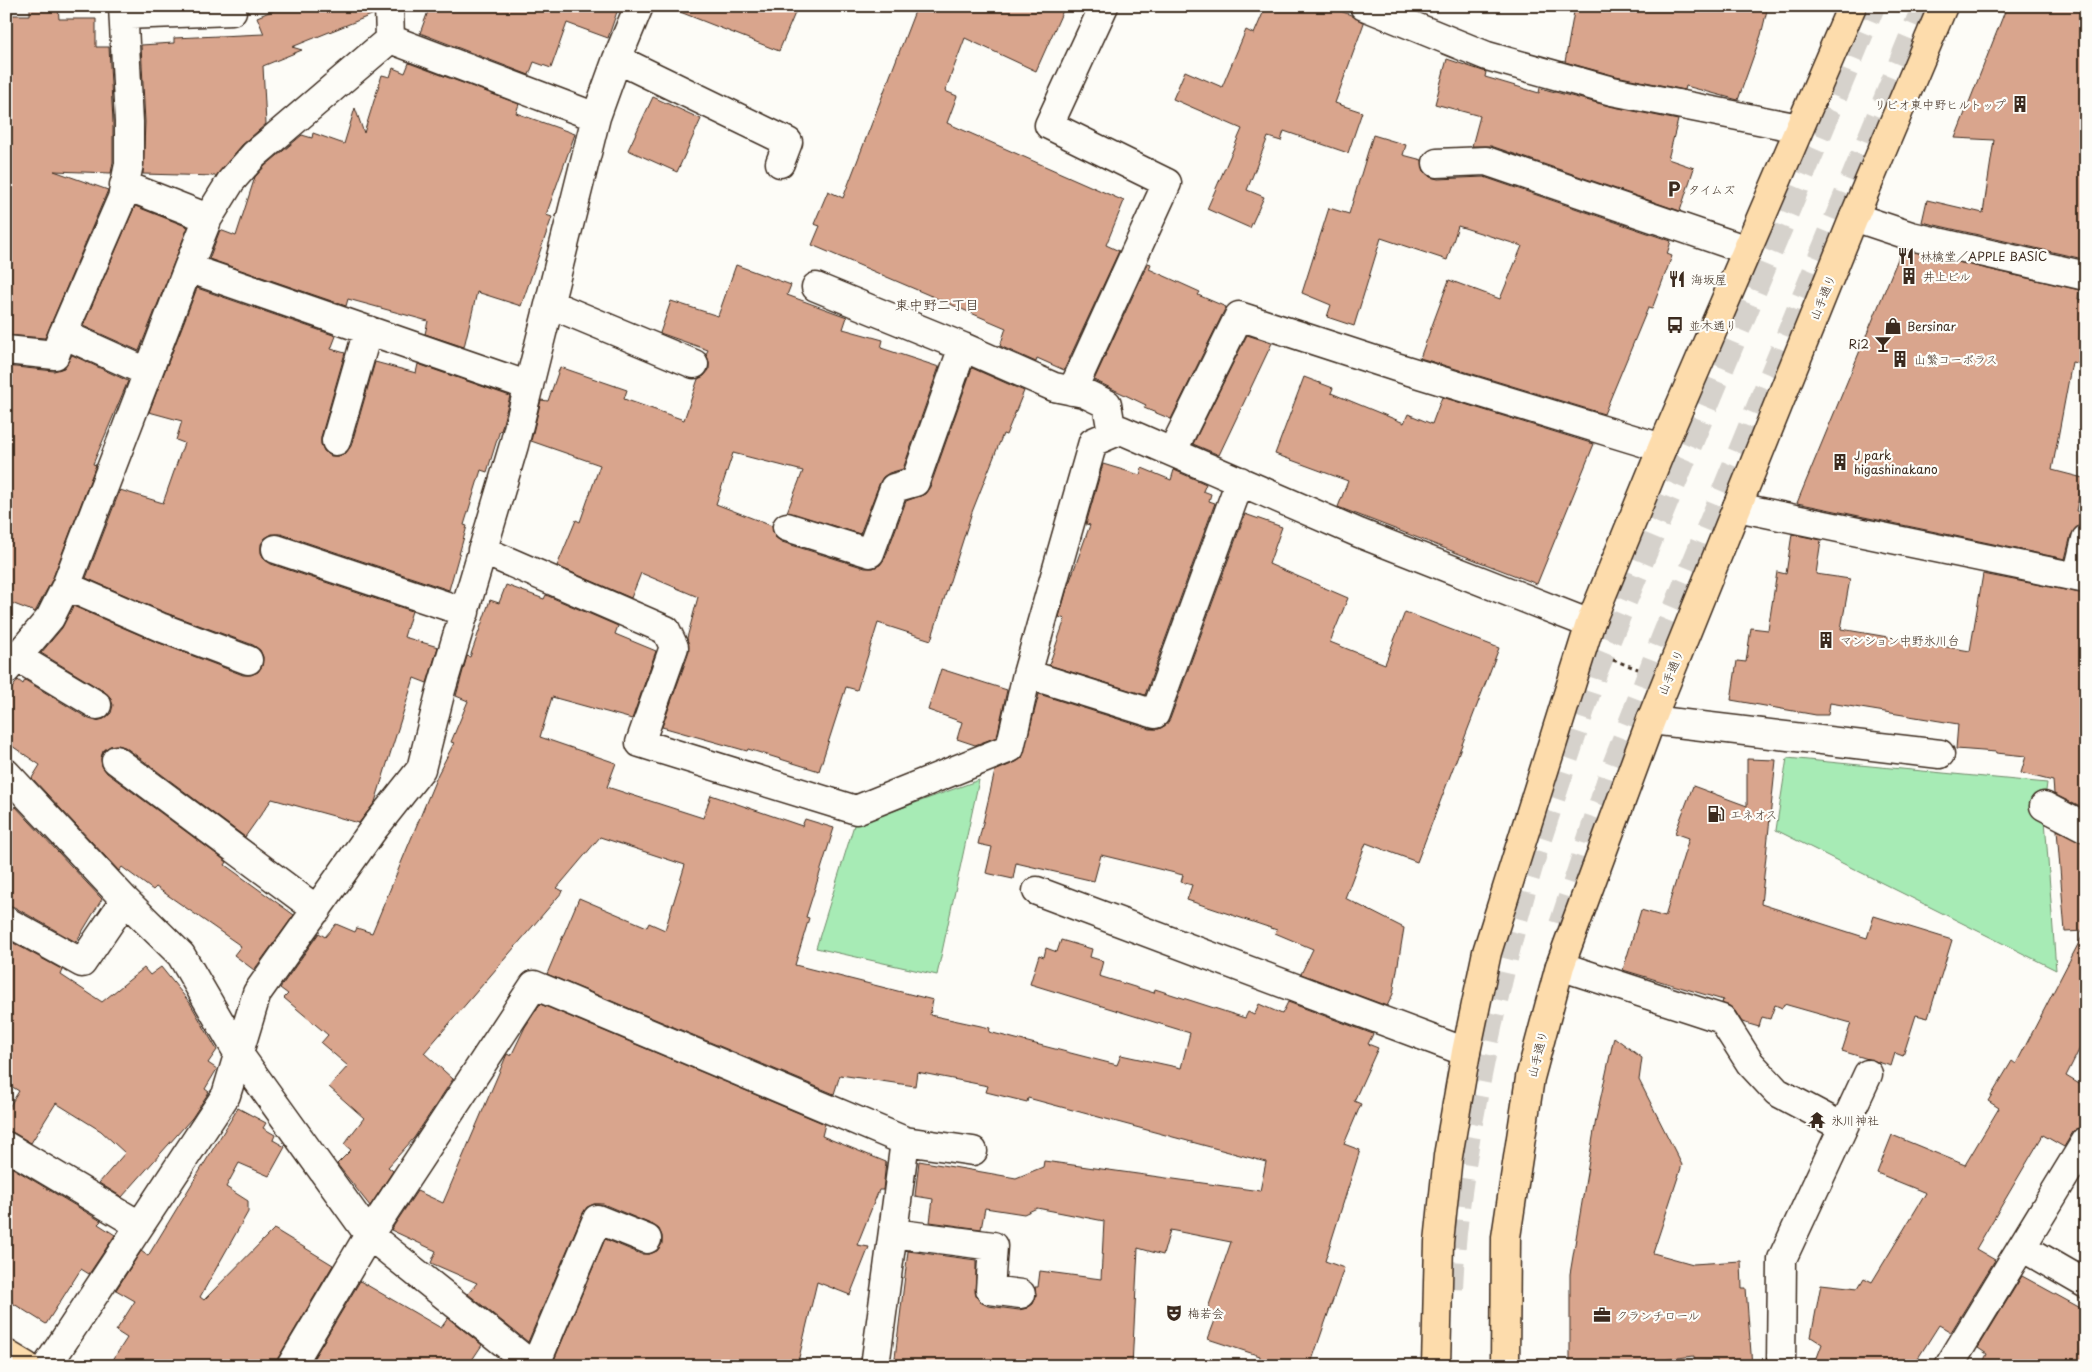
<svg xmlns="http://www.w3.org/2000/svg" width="2092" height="1372" font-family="'Playpen Sans','Klee One',sans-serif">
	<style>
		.green { fill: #a7ebb5; stroke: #718a6a }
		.building { fill: #d9a58d; stroke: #3b2a1e }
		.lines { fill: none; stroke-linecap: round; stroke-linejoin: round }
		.highway-tunnel { stroke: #d6d2cc; stroke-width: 28; stroke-dasharray: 28 14; stroke-linecap: butt }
		.minor-casing { stroke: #3b2a1e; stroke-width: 31 }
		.major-casing { stroke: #3b2a1e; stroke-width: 31 }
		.path { stroke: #3b2a1e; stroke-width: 3; stroke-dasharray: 4 4; stroke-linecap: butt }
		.minor { stroke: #fdfcf7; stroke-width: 28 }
		.major { stroke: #fddcac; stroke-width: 28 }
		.labels { text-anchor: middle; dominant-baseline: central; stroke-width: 4.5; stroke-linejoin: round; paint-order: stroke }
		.poi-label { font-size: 12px; fill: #3b2a1e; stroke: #fdfcf7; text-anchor: start }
		.street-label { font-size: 12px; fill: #3b2a1e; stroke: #fdfcf7 }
		.neighbourhood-label { font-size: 14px; fill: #3b2a1e; stroke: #fdfcf7 }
	</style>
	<rect width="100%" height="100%" fill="#fdfcf7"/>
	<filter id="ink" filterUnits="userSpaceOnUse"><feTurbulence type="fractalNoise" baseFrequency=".02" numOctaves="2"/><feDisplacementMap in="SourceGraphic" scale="10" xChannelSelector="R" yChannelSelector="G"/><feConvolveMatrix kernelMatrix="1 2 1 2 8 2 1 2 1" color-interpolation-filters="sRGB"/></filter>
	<g filter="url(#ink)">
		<path class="green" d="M 1787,758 L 2047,783 L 2044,806 L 2056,970 L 1776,830 Z
			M 979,780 L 937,975 L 816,948 L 854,825 Z"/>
		<path class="building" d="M 30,6 L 58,6 L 59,19 L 96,19 L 96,47 L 109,47 L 113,122 L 113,162 L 111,173 L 54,171 L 108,190 L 45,338 L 6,335 L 6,270 L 8,270 L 6,15 L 30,15 Z
			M 284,6 L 373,6 L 374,14 L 292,47 L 302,50 L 263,66 L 266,124 L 242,145 L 216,176 L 143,174 L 145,122 L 141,45 L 174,43 L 174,38 L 264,34 L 257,17 Z
			M 430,6 L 619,6 L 608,38 L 567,23 L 551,68 L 534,62 L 529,75 L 420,33 Z
			M 670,6 L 798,6 L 779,51 L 670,8 Z
			M 917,6 L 1065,6 L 1036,71 L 965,38 L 945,91 L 957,96 L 947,123 L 1124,201 L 1106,245 L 1119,251 L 1064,370 L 1037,358 L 1036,362 L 1000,346 L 1006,328 L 812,245 L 820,226 L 814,224 L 828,191 L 843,198 Z
			M 1266,6 L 1327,6 L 1351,15 L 1364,23 L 1335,103 L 1362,112 L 1348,153 L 1284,131 L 1281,141 L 1268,137 L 1247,190 L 1264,197 L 1250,228 L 1207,209 L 1242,129 L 1173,99 L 1185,71 L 1222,87 L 1246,30 L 1254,34 Z
			M 1575,6 L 1768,6 L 1761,35 L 1738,100 L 1686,86 L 1685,90 L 1616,76 L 1565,62 Z
			M 2007,6 L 2086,6 L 2086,238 L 2083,259 L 1922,222 L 1927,200 L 1983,213 L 1994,140 L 1955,138 Z
			M 1447,59 L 1486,72 L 1485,77 L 1539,93 L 1540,88 L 1609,106 L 1678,120 L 1668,159 L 1694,168 L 1680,211 L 1491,146 L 1472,146 L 1480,116 L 1435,104 Z
			M 409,63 L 519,104 L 516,113 L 575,134 L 546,215 L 552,217 L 521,306 L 477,292 L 464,347 L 425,334 L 428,321 L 348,299 L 346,306 L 209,259 L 220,230 L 236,236 L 255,177 L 265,166 L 302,135 L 312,138 L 313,133 L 344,144 L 355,108 L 364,133 L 382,75 L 390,77 L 393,68 L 405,73 Z
			M 653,97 L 701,119 L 677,172 L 628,150 Z
			M 1373,135 L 1406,145 L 1403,155 L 1422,160 L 1424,171 L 1430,177 L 1438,179 L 1484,177 L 1671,241 L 1667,254 L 1672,256 L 1652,309 L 1648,308 L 1604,414 L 1420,358 L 1449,280 L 1500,299 L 1522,246 L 1458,226 L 1447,260 L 1381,238 L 1354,326 L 1327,317 L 1331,305 L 1302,293 L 1329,208 L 1349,214 Z
			M 135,206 L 188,227 L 139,351 L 83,326 Z
			M 1902,249 L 2079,290 L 2078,299 L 2086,301 L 2086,365 L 2072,362 L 2052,470 L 2083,478 L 2076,511 L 2082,512 L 2079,526 L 2071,535 L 2065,559 L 1797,503 Z
			M 1148,263 L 1151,264 L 1149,269 L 1200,292 L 1198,295 L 1226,307 L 1171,419 L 1144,408 L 1146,405 L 1094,380 Z
			M 736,265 L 791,285 L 787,295 L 847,317 L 843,329 L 883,340 L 881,348 L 939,367 L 903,469 L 889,473 L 883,477 L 880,482 L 860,534 L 787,512 L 803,471 L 733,453 L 716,504 L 772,526 L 775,537 L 782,542 L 865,568 L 873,568 L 880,565 L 885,558 L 906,501 L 925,494 L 930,487 L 972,368 L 1024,391 L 1006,435 L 1003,434 L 972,512 L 931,640 L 878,623 L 857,690 L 846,687 L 819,771 L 748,749 L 747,751 L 662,727 L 689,652 L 687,638 L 698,597 L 641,573 L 631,598 L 557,566 L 576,520 L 580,522 L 600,465 L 531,441 L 541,400 L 548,401 L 560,367 L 627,390 L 624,399 L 684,420 L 698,379 L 704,376 L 709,370 L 709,362 L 706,354 L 708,350 L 660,333 L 671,301 L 718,316 Z
			M 197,288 L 336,336 L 331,349 L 345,353 L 321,437 L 321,444 L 324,451 L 331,456 L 340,456 L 346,453 L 351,446 L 375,362 L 416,373 L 418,364 L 510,396 L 501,431 L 500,430 L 487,472 L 481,470 L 464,525 L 467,526 L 449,590 L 281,534 L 272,534 L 265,538 L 261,544 L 261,553 L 265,560 L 271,564 L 412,611 L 404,637 L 438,647 L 427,683 L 414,678 L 375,802 L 359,823 L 272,799 L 245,837 L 125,747 L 118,745 L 110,746 L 103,751 L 101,758 L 102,766 L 107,773 L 227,862 L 225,865 L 294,915 L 254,970 L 234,955 L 241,946 L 156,887 L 153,890 L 122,867 L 119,871 L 32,778 L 40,765 L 6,742 L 6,696 L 18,680 L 23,684 L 25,680 L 89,719 L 96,721 L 104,719 L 111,713 L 113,705 L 110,697 L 105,692 L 41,653 L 62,628 L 73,606 L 154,641 L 243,675 L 251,675 L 258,672 L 262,666 L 263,657 L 260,650 L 253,645 L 166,613 L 86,578 L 120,490 L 163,503 L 184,443 L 176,440 L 182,421 L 149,412 Z
			M 1247,335 L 1272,343 L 1219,455 L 1193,444 Z
			M 72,355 L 128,381 L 93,464 L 96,465 L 52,580 L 35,612 L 6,601 L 6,366 L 54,371 L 64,368 Z
			M 1304,377 L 1333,388 L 1331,393 L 1404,423 L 1408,414 L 1432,424 L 1442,397 L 1594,444 L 1537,584 L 1338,507 L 1348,481 L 1275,454 Z
			M 1103,464 L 1140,475 L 1142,468 L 1171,480 L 1174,470 L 1206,484 L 1203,491 L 1211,494 L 1209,501 L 1215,503 L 1145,695 L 1049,665 L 1065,619 L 1059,617 L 1067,589 L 1090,525 L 1086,524 Z
			M 1245,514 L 1282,527 L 1269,564 L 1348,598 L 1330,642 L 1385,664 L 1405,612 L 1499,648 L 1417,862 L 1366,843 L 1345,898 L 1404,928 L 1393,994 L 1387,1006 L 1301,974 L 1313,949 L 1275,933 L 1277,930 L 1187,900 L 1192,885 L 1181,882 L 1183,875 L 1101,855 L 1094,881 L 1016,863 L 1013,879 L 986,873 L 992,847 L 978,844 L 995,771 L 1016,762 L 1022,758 L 1039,694 L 1150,729 L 1159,729 L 1166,725 L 1170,719 Z
			M 1792,534 L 1821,540 L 1816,574 L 1850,579 L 1841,629 L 1970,651 L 1983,574 L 2086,594 L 2086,810 L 2054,794 L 2053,781 L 2021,773 L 2026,756 L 1996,753 L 1996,752 L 1956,749 L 1958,724 L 1830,703 L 1828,715 L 1816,715 L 1731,700 L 1737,661 L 1746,662 L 1751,628 L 1768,630 L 1777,572 L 1786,574 Z
			M 506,585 L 544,599 L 546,595 L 618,626 L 615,634 L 656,651 L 632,719 L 552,697 L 540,737 L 616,763 L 607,787 L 703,818 L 711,795 L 802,826 L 805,819 L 834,828 L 806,917 L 809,918 L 795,965 L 933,1000 L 930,1015 L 990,1028 L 989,1032 L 1117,1065 L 1121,1055 L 1181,1068 L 1190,1033 L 1030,984 L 1039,955 L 1044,957 L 1046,948 L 1057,952 L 1061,940 L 1092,949 L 1090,957 L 1103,961 L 1099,976 L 1154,993 L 1155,989 L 1245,1018 L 1248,1012 L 1254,1015 L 1259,1004 L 1282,1014 L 1288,1002 L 1373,1034 L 1368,1044 L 1378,1048 L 1354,1101 L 1361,1104 L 1344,1144 L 1360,1150 L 1325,1261 L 1344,1268 L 1310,1366 L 1259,1366 L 1260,1356 L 1208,1339 L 1217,1315 L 1207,1311 L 1231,1242 L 1170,1230 L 1163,1255 L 1138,1248 L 1132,1366 L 894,1366 L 908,1251 L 976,1260 L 976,1296 L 980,1302 L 988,1306 L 1019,1310 L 1027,1308 L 1033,1304 L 1036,1296 L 1035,1287 L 1038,1287 L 1040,1271 L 1101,1279 L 1104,1221 L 1037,1208 L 1024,1214 L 985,1208 L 981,1229 L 930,1222 L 933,1199 L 915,1196 L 919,1161 L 1016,1178 L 1043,1167 L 1044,1161 L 1260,1191 L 1266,1162 L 1028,1098 L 1027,1102 L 986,1092 L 988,1086 L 917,1072 L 915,1086 L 840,1075 L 834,1094 L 547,974 L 579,898 L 647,927 L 649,923 L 665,930 L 685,865 L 600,837 L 557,888 L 563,891 L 424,1053 L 453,1079 L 414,1138 L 388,1167 L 393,1171 L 370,1206 L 337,1164 L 351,1150 L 344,1144 L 364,1118 L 329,1087 L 348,1066 L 321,1043 L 328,1035 L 284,998 L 288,994 L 280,988 L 319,933 L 325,937 L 336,924 L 355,932 L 357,928 L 372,933 L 438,774 L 454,743 L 451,742 L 468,701 L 456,696 L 467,656 L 470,657 L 490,600 L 499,603 Z
			M 941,669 L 1007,690 L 997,737 L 975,745 L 957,739 L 962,722 L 928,710 Z
			M 1747,759 L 1776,760 L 1761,904 L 1867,938 L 1874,916 L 1952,940 L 1928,1018 L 1916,1015 L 1903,1056 L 1895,1053 L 1891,1066 L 1842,1051 L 1851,1023 L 1784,1004 L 1782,1008 L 1775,1005 L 1770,1019 L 1762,1017 L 1759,1027 L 1742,1022 L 1735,1011 L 1722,1003 L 1723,1000 L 1623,970 L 1641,910 L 1665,917 L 1689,838 L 1675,833 L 1693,786 L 1747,806 Z
			M 15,806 L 102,899 L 76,942 L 14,907 L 6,905 L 6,821 Z
			M 2057,830 L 2086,843 L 2086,1036 L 2066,1076 L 2086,1088 L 2086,1125 L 2078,1128 L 2073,1132 L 2064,1147 L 2043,1135 L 1976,1249 L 1995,1260 L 1951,1332 L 1939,1325 L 1913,1366 L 1814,1366 L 1822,1344 L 1811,1337 L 1821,1284 L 1858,1288 L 1864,1278 L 1872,1282 L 1926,1193 L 1877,1173 L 1892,1135 L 1965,1165 L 1999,1108 L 1988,1101 L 2012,1061 L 2016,1064 L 2085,931 L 2065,932 Z
			M 6,939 L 63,970 L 61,975 L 102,1002 L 144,968 L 150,975 L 161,967 L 190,1003 L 217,1050 L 208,1063 L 217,1069 L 205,1089 L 209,1092 L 192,1118 L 122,1197 L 99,1183 L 125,1153 L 101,1131 L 56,1103 L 31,1143 L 14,1133 L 6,1130 L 6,1112 L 19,1091 L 6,1083 Z
			M 540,1004 L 825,1124 L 822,1136 L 886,1162 L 883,1190 L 879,1190 L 857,1245 L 869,1247 L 850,1295 L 817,1282 L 797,1366 L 552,1365 L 605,1239 L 641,1254 L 649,1254 L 657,1251 L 662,1244 L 662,1236 L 659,1229 L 653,1225 L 603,1204 L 594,1204 L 587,1207 L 583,1213 L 528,1342 L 468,1294 L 477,1283 L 431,1263 L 436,1251 L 391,1230 L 417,1191 L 443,1203 L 507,1054 L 511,1056 L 525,1027 Z
			M 1614,1037 L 1642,1058 L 1639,1080 L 1682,1165 L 1653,1253 L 1693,1264 L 1741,1261 L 1742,1288 L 1746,1288 L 1752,1366 L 1717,1366 L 1717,1360 L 1694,1361 L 1694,1356 L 1614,1366 L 1570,1366 L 1570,1274 L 1596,1119 Z
			M 238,1108 L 266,1123 L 263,1128 L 275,1135 L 273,1140 L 285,1147 L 269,1176 L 239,1163 L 226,1187 L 248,1201 L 248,1212 L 200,1297 L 204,1300 L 274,1229 L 333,1265 L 278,1358 L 275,1366 L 109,1366 L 127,1338 L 116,1331 L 135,1301 L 116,1290 L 141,1251 L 148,1256 Z
			M 6,1164 L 101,1221 L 98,1224 L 115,1235 L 89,1274 L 81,1269 L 46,1324 L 6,1299 Z
			M 2022,1276 L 2086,1311 L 2086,1366 L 1981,1366 L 1987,1354 L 1978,1348 Z
			M 360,1281 L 441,1328 L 448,1318 L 482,1345 L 468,1366 L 309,1366 Z"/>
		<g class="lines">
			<path class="highway-tunnel" d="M 1563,925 L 1612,776 L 1665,638 L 1926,6
				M 1449,1289 C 1451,1235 1459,1181 1468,1128 C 1484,1039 1504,950 1530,863 C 1550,800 1572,737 1593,673 L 1871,6"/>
			<g class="minor-casing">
				<path id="minor" d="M 389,6 L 390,39
					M 1364,6 L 1487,56 L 1612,91 L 1799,128
					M 124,15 L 232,11
					M 390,39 L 596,117
					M 617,59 L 788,142 L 780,163
					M 1437,163 L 1486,161 L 1747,250
					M 124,185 L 208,218
					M 1854,217 L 1911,236 L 2086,276
					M 188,268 L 529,386
					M 816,287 L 963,347 L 1054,387 L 1084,393 L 1107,404 L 1112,433
					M 550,304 L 694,364
					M 63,334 L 122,198 L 129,164 L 129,122 L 123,6
					M 6,350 L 55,355 L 63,334 L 147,372
					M 1072,391 L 1167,183 L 1049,125 L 1104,6
					M 336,441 L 368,330
					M 1172,452 L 1239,316 L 1396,367 L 1662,448
					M 1737,507 L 2086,579
					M 787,527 L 870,553 L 894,488 L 915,482 L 963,347
					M 276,549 L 465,612
					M 482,550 L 666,630 L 674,647 L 640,743 L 856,810 L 1010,748 L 1027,674 L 1093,442 L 1121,430 L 1359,533 L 1590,624
					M 2077,577 L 2086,539
					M 66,586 L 160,627 L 248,660
					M 17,657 L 97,705
					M 6,670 L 50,618 L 66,586 L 188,268 L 208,218 L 231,181 L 254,155 L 390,39
					M 1027,674 L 1155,714 L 1240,481
					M 1651,720 L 1940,754
					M 116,760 L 317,910
					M 6,773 L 125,900 L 181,955 L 238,1053 L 369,1235 L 533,1366
					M 2044,806 L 2086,828
					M 1037,891 L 1466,1052
					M 6,921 L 82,963 L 125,900
					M 1560,966 L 1722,1019 L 1750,1063 L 1777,1092 L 1843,1127
					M 6,1146 L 139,1225
					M 893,1233 L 993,1246 L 990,1290 L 1021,1294
					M 2022,1247 L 2086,1284
					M 47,1366 L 226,1095 L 257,993 L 375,827 L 421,769 L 441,690 L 514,445 L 596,117 L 617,59 L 639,6
					M 291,1366 L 369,1235 L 534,985 L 905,1141 L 973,1151
					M 535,1366 L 597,1219 L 647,1239
					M 875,1366 L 905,1141
					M 1781,1366 L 1782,1259 L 1868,1074
					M 1949,1366 L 2086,1141"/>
			</g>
			<g class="major-casing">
				<path id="major" d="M 6,1354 L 26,1366
					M 1436,1366 L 1439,1242 L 1448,1156 L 1466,1052 L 1487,952 L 1590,624 L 1662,448 L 1852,6
					M 1505,1366 L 1506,1237 L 1530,1078 L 1560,966 L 1651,720 L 1854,217 L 1943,6"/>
			</g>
			<path class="path" d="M 1613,660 L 1638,669"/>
			<use href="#minor" class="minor"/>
			<use href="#major" class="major"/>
		</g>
	</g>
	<defs>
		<g id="building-bare" transform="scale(1.35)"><path d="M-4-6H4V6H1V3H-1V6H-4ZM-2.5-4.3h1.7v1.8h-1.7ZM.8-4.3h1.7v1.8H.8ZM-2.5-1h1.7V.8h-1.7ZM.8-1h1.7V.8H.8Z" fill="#3b2a1e" stroke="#fdfcf7" stroke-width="2.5" paint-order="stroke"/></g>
		<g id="parking-bare" transform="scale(1.35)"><path d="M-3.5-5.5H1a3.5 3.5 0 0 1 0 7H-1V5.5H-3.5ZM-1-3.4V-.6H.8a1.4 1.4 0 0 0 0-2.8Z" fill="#3b2a1e" stroke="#fdfcf7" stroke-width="2.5" paint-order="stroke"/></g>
		<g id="restaurant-bare" transform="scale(1.35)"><path d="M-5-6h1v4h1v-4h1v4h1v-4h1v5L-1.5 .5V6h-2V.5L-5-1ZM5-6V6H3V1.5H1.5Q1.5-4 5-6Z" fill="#3b2a1e" stroke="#fdfcf7" stroke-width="2.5" paint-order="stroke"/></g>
		<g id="bus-bare" transform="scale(1.35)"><path d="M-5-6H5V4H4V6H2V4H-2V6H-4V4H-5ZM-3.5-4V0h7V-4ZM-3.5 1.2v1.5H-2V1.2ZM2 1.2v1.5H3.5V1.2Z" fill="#3b2a1e" stroke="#fdfcf7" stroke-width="2.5" paint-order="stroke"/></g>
		<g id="shop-bare" transform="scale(1.35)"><path d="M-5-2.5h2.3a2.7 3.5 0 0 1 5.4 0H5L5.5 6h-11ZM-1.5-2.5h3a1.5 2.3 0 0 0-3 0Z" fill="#3b2a1e" stroke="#fdfcf7" stroke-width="2.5" paint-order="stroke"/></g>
		<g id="bar-bare" transform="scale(1.35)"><path d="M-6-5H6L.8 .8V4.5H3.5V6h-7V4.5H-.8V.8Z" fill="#3b2a1e" stroke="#fdfcf7" stroke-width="2.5" paint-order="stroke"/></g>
		<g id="fuel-bare" transform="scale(1.35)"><path d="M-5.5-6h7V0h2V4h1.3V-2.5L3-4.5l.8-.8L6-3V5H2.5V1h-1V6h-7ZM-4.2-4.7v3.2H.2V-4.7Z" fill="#3b2a1e" stroke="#fdfcf7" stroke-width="2.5" paint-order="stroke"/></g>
		<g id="temple-bare" transform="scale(1.35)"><path d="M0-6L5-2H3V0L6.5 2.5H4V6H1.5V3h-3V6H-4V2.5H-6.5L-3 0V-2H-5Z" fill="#3b2a1e" stroke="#fdfcf7" stroke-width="2.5" paint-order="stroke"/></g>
		<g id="theatre-bare" transform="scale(1.35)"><path d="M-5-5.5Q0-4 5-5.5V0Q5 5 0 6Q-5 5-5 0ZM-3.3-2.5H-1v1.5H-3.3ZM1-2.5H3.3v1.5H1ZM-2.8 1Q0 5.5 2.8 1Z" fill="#3b2a1e" stroke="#fdfcf7" stroke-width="2.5" paint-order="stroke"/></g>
		<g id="office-bare" transform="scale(1.35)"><path d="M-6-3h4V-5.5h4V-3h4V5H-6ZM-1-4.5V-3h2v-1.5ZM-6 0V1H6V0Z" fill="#3b2a1e" stroke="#fdfcf7" stroke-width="2.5" paint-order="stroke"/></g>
	</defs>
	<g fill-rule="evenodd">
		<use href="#building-bare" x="2020" y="104"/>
		<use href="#parking-bare" x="1674" y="189"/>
		<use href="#restaurant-bare" x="1906" y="256"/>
		<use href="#building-bare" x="1909" y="276"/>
		<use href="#restaurant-bare" x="1677" y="279"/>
		<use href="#bus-bare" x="1675" y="325"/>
		<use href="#shop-bare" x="1893" y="326"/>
		<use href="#bar-bare" x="1883" y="344"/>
		<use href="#building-bare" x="1900" y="359"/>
		<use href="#building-bare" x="1840" y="462"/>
		<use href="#building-bare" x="1826" y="640"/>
		<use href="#fuel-bare" x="1716" y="814"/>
		<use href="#temple-bare" x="1817" y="1120"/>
		<use href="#theatre-bare" x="1174" y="1313"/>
		<use href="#office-bare" x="1602" y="1315"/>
	</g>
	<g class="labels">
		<g class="poi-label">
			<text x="2006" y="104" text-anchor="end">リビオ東中野ヒルトップ</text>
			<text x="1688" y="189">タイムズ</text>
			<text x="1920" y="256">林檎堂／APPLE BASIC</text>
			<text x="1923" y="276">井上ビル</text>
			<text x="1691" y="279">海坂屋</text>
			<text x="1689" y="325">並木通り</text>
			<text x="1907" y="326">Bersinar</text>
			<text x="1869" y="344" text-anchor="end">Ri2</text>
			<text x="1914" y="359">山繁コーポラス</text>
			<text x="1854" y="455">J park<tspan x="1854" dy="14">higashinakano</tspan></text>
			<text x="1840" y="640">マンション中野氷川台</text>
			<text x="1730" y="814">エネオス</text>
			<text x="1831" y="1120">氷川神社</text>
			<text x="1188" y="1313">梅若会</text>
			<text x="1616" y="1315">クランチロール</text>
		</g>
		<g class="street-label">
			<text transform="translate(1822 297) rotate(-68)">山手通り</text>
			<text transform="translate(1670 672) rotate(-68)">山手通り</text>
			<text transform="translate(1537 1054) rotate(-76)">山手通り</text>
		</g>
		<g class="neighbourhood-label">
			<text x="937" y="304">東中野二丁目</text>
		</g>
	</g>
	<rect width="2092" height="1372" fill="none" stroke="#fdfcf7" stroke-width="25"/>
	<rect x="12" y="12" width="2067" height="1347" fill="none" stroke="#3b2a1e" stroke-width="2" filter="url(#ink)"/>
</svg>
